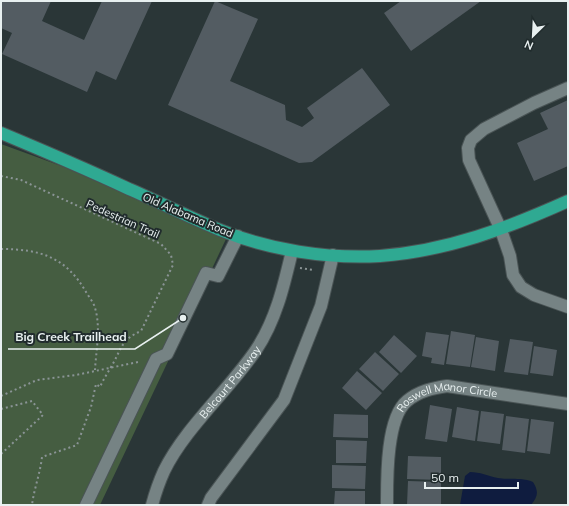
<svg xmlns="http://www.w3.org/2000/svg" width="569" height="506" font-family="Mulish,sans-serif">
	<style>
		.green { fill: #455d41 }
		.water { fill: #0f1c3f }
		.building { fill: #535c62 }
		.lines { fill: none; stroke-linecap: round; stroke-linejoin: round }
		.minor-casing { stroke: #4a5455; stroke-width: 14 }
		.major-casing { stroke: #4a5455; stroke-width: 14 }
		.path { stroke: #8a9495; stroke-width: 2; stroke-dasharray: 2 3; stroke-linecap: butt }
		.minor { stroke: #768384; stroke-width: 12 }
		.major { stroke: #2fa992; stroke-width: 12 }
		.labels { text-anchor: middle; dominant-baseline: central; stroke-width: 4; stroke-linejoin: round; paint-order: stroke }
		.street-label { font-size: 11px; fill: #e8f0f0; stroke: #212c2d }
		.leader { fill: none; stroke: #e8f0f0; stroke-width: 1.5 }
		.callout-dot { fill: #e8f0f0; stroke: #212c2d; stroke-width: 1.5 }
		.callout-label { font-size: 12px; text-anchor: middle; font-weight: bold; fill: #e8f0f0; stroke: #212c2d; stroke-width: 4; stroke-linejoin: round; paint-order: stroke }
	</style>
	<rect width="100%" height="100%" fill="#2a3637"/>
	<path class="green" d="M 1,144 L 64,167 L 226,239 L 100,505 L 1,505 Z"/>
	<path class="water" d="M 470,472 C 480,472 488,476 498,478 C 510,480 522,477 533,482 C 539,492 538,496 531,505 L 460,505 L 465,476 Z"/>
	<path class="building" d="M 1,1 L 51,1 L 42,21 L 84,40 L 102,1 L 152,1 L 116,80 L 96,71 L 87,92 L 2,54 L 12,33 L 1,28 Z
		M 215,1 L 258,19 L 230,81 L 285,105 L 286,120 L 302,127 L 314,118 L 307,108 L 362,68 L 390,105 L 312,162 L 299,163 L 168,105 Z
		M 401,1 L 481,1 L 411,51 L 384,13 Z
		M 568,100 L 568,166 L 534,181 L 517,143 L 548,129 L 540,113 Z
		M 451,331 L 475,335 L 470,367 L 446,364 Z
		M 426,332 L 449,335 L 444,365 L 431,363 L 432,358 L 422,356 Z
		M 394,335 L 417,356 L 401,373 L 379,352 Z
		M 476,337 L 499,341 L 495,371 L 471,367 Z
		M 510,339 L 533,342 L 528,375 L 504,372 Z
		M 534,346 L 557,350 L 553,376 L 530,373 Z
		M 375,352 L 399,374 L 383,391 L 359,369 Z
		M 357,371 L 382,393 L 366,410 L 342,388 Z
		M 430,405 L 452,409 L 447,442 L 425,439 Z
		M 457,407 L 479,411 L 475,441 L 452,437 Z
		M 481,411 L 504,414 L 500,444 L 477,441 Z
		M 334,414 L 368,415 L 368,438 L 333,437 Z
		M 506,416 L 529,419 L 525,453 L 502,450 Z
		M 531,419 L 554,422 L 550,454 L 527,451 Z
		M 336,440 L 367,441 L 366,463 L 336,463 Z
		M 408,456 L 441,457 L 441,480 L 407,479 Z
		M 332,465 L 366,466 L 365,489 L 332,488 Z
		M 408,481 L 441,482 L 441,505 L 407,505 Z
		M 335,491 L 365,491 L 365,505 L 334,505 Z"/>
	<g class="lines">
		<g class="minor-casing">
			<g id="minor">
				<path d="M 568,88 L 534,103 L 484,129 L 471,140 L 468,148 L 469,160 L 501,230 L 510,256 L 513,275 L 521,287 L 534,295 L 568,307"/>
				<path d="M 86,505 L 156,359 L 167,354 L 206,273 L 218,276 L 238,236"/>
				<path id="s1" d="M 152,505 C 155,494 159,482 164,471 C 185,428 229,390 256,350 C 276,320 284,285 292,251"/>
				<path d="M 208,505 L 211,498 L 284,400 L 321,306 L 333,255"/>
				<path id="s2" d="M 387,505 C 387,480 386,418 407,401 C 419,391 433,388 447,386 L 568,404"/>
			</g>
		</g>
		<g class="major-casing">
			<path id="major" d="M 1,133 C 44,151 86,169 129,189 C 159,202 189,217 220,230 C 269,250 327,259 380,256 C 447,251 508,228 568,201"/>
		</g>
		<path class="path" d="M 1,176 L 21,180 L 161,244 L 171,255 L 173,265 L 141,331 C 120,340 121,351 111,367 C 107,374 103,380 100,387 L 96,384 L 91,407 L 77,445 L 42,457 C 40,474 34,489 32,505
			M 1,249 C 40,249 66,257 86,292 C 89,297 94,303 95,308 C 101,327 96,351 95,370
			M 300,268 L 313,270
			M 1,396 L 37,380 L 76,375 L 138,362
			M 1,409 L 32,401 L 43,415 L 1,454"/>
		<use href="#minor" class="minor"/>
		<use href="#major" class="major"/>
	</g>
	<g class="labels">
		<g class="street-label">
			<text transform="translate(188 215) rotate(23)">Old Alabama Road</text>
			<text transform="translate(123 219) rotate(24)">Pedestrian Trail</text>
			<text stroke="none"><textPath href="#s1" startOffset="147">Belcourt Parkway</textPath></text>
			<text stroke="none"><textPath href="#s2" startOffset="149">Roswell Manor Circle</textPath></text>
		</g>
	</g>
	<path class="leader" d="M183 318L135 349H8"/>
	<circle class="callout-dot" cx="183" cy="318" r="4"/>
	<g class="callout-label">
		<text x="71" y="341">Big Creek Trailhead</text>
	</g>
	<rect width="569" height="506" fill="none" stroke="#e8f0f0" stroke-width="4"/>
	<g transform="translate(533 36) rotate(204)" stroke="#212c2d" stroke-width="3" paint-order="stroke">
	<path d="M0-3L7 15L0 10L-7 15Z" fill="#e8f0f0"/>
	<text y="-6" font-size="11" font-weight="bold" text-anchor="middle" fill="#e8f0f0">N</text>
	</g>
	<path d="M425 482v6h93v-6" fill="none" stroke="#e8f0f0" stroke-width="2"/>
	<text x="431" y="482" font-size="12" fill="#e8f0f0" stroke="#212c2d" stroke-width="3" paint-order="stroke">50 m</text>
</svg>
